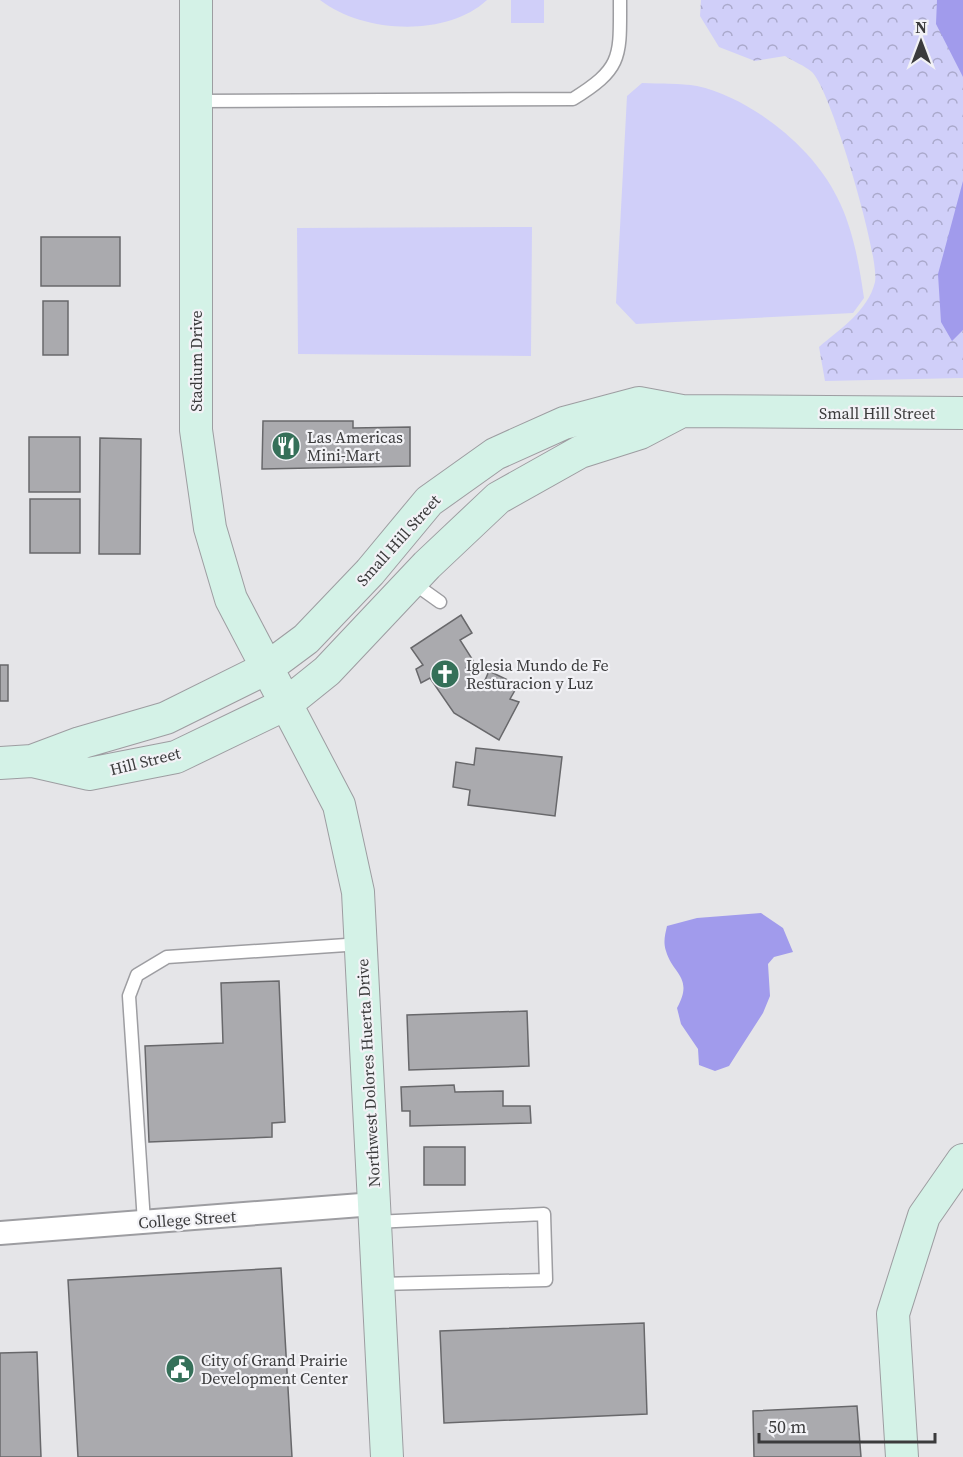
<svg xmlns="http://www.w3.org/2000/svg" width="963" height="1457" font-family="'Source Serif 4',serif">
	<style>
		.forest { fill: url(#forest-crowns) }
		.green { fill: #d0cff9 }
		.water { fill: #a19bec }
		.building { fill: #aaaaae; stroke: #68686b; stroke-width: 1.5 }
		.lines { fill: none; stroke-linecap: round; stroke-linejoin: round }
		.lane-casing { stroke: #9d9da1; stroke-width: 15 }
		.street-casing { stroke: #9d9da1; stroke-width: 26 }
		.secondary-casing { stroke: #9d9da1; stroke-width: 34 }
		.lane { stroke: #fff; stroke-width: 12 }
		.street { stroke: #fff; stroke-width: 22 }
		.secondary { stroke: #d4f2e7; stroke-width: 32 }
		.labels { text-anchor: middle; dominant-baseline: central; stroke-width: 4.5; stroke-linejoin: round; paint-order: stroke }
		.street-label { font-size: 16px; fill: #3b3b3c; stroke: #f2f2f6 }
		.poi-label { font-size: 16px; fill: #3b3b3c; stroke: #f2f2f6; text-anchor: start }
	</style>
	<defs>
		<pattern id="forest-crowns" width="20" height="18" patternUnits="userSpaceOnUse" patternTransform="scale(1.5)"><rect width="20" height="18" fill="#d0cff9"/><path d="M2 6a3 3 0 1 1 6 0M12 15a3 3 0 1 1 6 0" fill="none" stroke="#aaa9cb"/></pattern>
	</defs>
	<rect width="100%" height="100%" fill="#e5e5e8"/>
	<path class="forest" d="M 701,0 L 963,0 L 963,378 L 825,381 L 819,347 C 840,329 868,311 875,282 C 880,257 831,90 812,72 C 805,66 793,61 785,56 L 755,61 L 719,47 L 700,16 Z"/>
	<path class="green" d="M 320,0 L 487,0 C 446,38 362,33 320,0 Z
		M 511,0 L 544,0 L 544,23 L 511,23 Z
		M 642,83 C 660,84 680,83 697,86 C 751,98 813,147 837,197 C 853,228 859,264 864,298 L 853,313 L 636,324 L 616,303 L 627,96 Z
		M 532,227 L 531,356 L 298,354 L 297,228 Z"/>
	<path class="water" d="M 937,0 L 963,0 L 963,77 L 936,24 Z
		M 963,181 L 963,330 L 952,341 L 941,322 L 938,274 Z
		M 761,913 L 783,928 L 793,952 L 774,957 L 768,964 L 770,996 L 763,1013 L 736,1055 L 729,1066 L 715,1071 L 699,1065 L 698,1049 L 681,1024 L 677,1008 C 694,977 673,975 666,951 C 663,942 665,935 667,926 L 697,918 Z"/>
	<path class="building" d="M 41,237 L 120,237 L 120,286 L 41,286 Z
		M 43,301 L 68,301 L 68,355 L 43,355 Z
		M 263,421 L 353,421 L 353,428 L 410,427 L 410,466 L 262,469 Z
		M 29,437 L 80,437 L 80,492 L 29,492 Z
		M 100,438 L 141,439 L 140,554 L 99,554 Z
		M 30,499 L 80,499 L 80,553 L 30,553 Z
		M 461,615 L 472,633 L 460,640 L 474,662 L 466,668 L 482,687 L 489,671 L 518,685 L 510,699 L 519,702 L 499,740 L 454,713 L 430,678 L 421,683 L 416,669 L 423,665 L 411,648 Z
		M 0,665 L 8,665 L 8,701 L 0,701 Z
		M 476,748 L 562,757 L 555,816 L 468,805 L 470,790 L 453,787 L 456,762 L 474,765 Z
		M 279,981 L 285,1122 L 272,1123 L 272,1137 L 149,1142 L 145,1046 L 223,1043 L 221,983 Z
		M 527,1011 L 529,1066 L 409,1070 L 407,1015 Z
		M 454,1085 L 455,1092 L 503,1091 L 503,1106 L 530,1106 L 531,1123 L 410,1126 L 410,1111 L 402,1111 L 401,1087 Z
		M 424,1147 L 465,1147 L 465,1185 L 424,1185 Z
		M 281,1268 L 292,1457 L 78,1457 L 68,1280 Z
		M 644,1323 L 647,1414 L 444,1423 L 440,1331 Z
		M 37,1352 L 41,1457 L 0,1457 L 0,1353 Z
		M 857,1406 L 861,1457 L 754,1457 L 753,1411 Z"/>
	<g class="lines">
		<g class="lane-casing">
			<path id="lane" d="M 196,101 L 573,99 C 623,68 620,57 620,0
				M 412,582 L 440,602
				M 144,1222 L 129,996 L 137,975 L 167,957 L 361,944
				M 375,1222 L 544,1214 L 546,1280 L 380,1284"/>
		</g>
		<g class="street-casing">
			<path id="street" d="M 0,1233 L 374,1204"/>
		</g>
		<g class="secondary-casing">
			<path id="secondary" d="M 196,0 L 196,430 L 210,528 L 231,599 L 339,805 L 358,892 L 387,1457
				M 32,761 L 80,743 L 166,718 L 267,668 L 306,639 L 370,572 L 429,501 L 495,454 L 564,423 L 639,403 L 682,411 L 963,413
				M 0,763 L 32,761 L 89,774 L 176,757 L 286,704 L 327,671 L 427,565 L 498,498 L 580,452 L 640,433 L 682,411
				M 902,1457 L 893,1314 L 924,1216 L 963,1160"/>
		</g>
		<use href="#lane" class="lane"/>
		<use href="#street" class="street"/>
		<use href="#secondary" class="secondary"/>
	</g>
	<defs>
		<g id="restaurant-disc" transform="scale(1.5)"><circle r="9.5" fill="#357059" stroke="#f2f2f6"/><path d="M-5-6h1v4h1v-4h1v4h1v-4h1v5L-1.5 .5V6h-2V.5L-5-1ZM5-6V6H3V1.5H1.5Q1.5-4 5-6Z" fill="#fff"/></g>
		<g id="church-disc" transform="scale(1.5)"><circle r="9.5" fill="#357059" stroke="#f2f2f6"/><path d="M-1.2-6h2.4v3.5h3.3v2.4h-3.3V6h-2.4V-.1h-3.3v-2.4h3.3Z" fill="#fff"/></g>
		<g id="civic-disc" transform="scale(1.5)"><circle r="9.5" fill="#357059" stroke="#f2f2f6"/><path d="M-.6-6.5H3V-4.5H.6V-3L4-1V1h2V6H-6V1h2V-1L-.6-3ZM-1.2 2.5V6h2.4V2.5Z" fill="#fff"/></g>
	</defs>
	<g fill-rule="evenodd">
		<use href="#restaurant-disc" x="286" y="446"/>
		<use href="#church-disc" x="445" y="674"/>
		<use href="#civic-disc" x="180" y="1369"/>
	</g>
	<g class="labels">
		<g class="street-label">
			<text transform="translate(196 361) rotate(-90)">Stadium Drive</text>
			<text x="877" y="413">Small Hill Street</text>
			<text transform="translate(398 540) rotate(-48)">Small Hill Street</text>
			<text transform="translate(145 761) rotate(-14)">Hill Street</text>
			<text transform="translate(368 1073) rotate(-93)">Northwest Dolores Huerta Drive</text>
			<text transform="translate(187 1219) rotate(-4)">College Street</text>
		</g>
		<g class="poi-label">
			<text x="307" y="437">Las Americas<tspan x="307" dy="18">Mini-Mart</tspan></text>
			<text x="466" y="665">Iglesia Mundo de Fe<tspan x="466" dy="18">Resturacion y Luz</tspan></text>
			<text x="201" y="1360">City of Grand Prairie<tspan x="201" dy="18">Development Center</tspan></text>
		</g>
	</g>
	<g transform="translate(921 42)" stroke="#f2f2f6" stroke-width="4.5" paint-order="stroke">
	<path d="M0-4.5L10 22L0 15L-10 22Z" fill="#3b3b3c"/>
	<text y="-9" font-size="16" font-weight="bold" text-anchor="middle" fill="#3b3b3c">N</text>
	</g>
	<path d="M759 1433v9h176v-9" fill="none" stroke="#3b3b3c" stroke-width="3"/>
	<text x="768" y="1433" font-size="18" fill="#3b3b3c" stroke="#f2f2f6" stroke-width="4.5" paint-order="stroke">50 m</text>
</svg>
